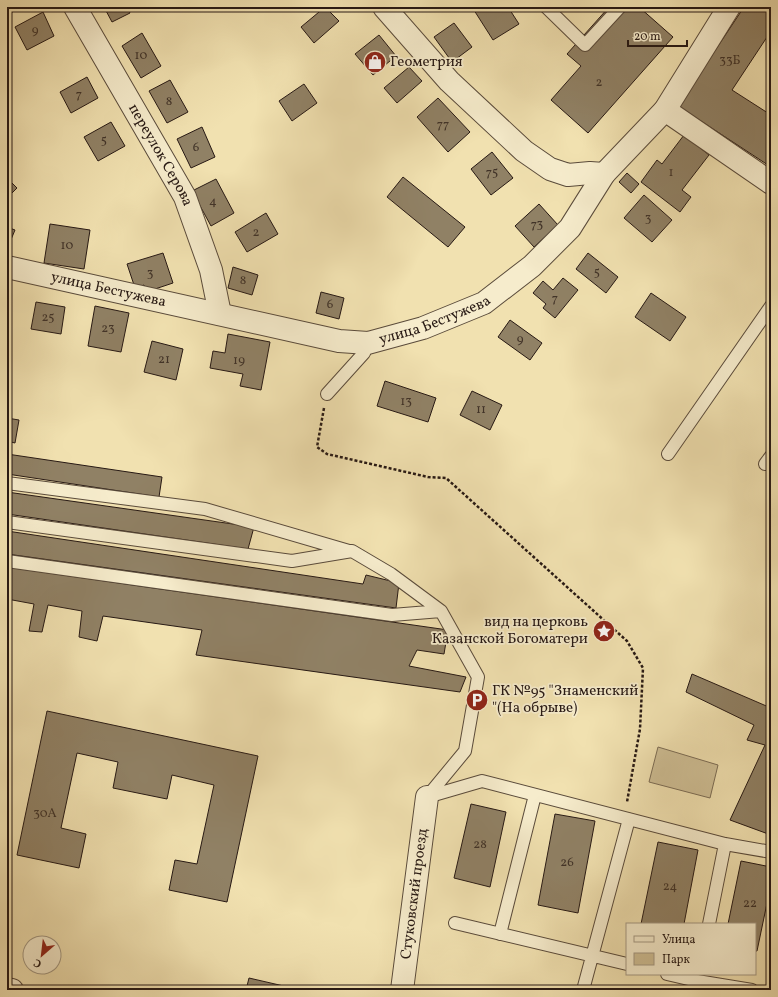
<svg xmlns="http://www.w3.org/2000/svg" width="778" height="997" font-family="Vollkorn,serif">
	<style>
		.green { fill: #cfbf95; stroke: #7b6c54 }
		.building { fill: #908165; stroke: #271914 }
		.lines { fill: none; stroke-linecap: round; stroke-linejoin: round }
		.service-casing { stroke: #5a4b3b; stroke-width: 14 }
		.minor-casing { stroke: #5a4b3b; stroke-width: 24 }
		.path { stroke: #271914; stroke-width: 2.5; stroke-dasharray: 3 2; stroke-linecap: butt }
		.service { stroke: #f6eccc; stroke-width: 12 }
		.minor { stroke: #f6eccc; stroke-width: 22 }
		.labels { text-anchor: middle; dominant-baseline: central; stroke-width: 3.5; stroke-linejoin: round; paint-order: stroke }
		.number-label { font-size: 13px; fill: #413328 }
		.poi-label { font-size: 15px; fill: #271914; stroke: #f6eccc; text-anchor: start }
		.street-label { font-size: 15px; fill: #271914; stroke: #f6eccc }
	</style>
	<rect width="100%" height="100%" fill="#f1e1b0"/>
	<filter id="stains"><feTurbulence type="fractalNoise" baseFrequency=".005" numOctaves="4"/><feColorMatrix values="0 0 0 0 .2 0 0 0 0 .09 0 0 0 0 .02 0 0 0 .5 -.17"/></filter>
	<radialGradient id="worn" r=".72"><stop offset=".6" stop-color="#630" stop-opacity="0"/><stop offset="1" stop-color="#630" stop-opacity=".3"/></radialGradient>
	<path class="green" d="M 658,747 L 718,765 L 710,798 L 649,782 Z"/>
	<path class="building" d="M 7,7 L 21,7 L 7,15 Z
		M 104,7 L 127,7 L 130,13 L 112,22 Z
		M 325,7 L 339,21 L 314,43 L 301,27 Z
		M 472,7 L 508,7 L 519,24 L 493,40 Z
		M 609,7 L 639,7 L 673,37 L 588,133 L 551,100 L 581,66 L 567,54 Z
		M 744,7 L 771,7 L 771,31 L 732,90 L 771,115 L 771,167 L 678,106 Z
		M 43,12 L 54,36 L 27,50 L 15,27 Z
		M 454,23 L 472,47 L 452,62 L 434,37 Z
		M 142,33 L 161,66 L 141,78 L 122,46 Z
		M 379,35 L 396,56 L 373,75 L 355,54 Z
		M 409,67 L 422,81 L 397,103 L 384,88 Z
		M 87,77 L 98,98 L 71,113 L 60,92 Z
		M 170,80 L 188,112 L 167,123 L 149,91 Z
		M 304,84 L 317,103 L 292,121 L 279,101 Z
		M 438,98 L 470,132 L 448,152 L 417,117 Z
		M 111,122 L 125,146 L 98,161 L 84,137 Z
		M 202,127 L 215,157 L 191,168 L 177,139 Z
		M 684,135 L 709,155 L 682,190 L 691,197 L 680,212 L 641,182 L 657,160 L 662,164 Z
		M 492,152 L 513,178 L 491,195 L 471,169 Z
		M 627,173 L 639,184 L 631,193 L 619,182 Z
		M 403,177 L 465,227 L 448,247 L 387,197 Z
		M 7,178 L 17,188 L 7,198 Z
		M 216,179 L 234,213 L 211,226 L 192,191 Z
		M 644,195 L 672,220 L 652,242 L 624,218 Z
		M 539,204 L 558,225 L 534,247 L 515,226 Z
		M 266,213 L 278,234 L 247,252 L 235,232 Z
		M 50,224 L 90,230 L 84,269 L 44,263 Z
		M 7,227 L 15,230 L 7,249 Z
		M 163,253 L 173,283 L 146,292 L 144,285 L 135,288 L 127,264 Z
		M 588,253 L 618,277 L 606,293 L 576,269 Z
		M 233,267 L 258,275 L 252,295 L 228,288 Z
		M 563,278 L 578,290 L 555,318 L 543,308 L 546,304 L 533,293 L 543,281 L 553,290 Z
		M 321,292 L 344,298 L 339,319 L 316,313 Z
		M 651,293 L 686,317 L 670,341 L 635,317 Z
		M 36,302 L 65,307 L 61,334 L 31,329 Z
		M 95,306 L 129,313 L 121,352 L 88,346 Z
		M 510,320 L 542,343 L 530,360 L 498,337 Z
		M 228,334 L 270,342 L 261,390 L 240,386 L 243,374 L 210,368 L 213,351 L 225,353 Z
		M 152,341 L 183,349 L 176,380 L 144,372 Z
		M 385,381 L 436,398 L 428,422 L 377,406 Z
		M 472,391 L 502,405 L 490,430 L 460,415 Z
		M 7,418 L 19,420 L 15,443 L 7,441 Z
		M 7,454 L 162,477 L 159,497 L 7,474 Z
		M 7,492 L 254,527 L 248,549 L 7,514 Z
		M 7,531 L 363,584 L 366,575 L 399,583 L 396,608 L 7,554 Z
		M 7,567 L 448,630 L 444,654 L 417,650 L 409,666 L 466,677 L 460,692 L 196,655 L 202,630 L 103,616 L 97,641 L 79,637 L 82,611 L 48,605 L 42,632 L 29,631 L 34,604 L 7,599 Z
		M 692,674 L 771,708 L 771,835 L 730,820 L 765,745 L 747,740 L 754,725 L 686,692 Z
		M 47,711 L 258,756 L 227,902 L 169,890 L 175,860 L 197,864 L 214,785 L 172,775 L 167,799 L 113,788 L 118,762 L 77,753 L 61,828 L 86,834 L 79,868 L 17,855 Z
		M 471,804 L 506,812 L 490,887 L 454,878 Z
		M 555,814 L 595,821 L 578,913 L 538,905 Z
		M 658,842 L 698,850 L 684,924 L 641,924 Z
		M 741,861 L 771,867 L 771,884 L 757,951 L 755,951 L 755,924 L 728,924 Z
		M 249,978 L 301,990 L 246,990 Z"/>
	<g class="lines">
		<g class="service-casing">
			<path id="service" d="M 546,7 L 585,45 L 620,7
				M 327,394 L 364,353 L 368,343
				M 668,454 L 771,306
				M 765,464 L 771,456
				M 7,483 L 205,509 L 349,551
				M 7,522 L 292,561 L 352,551 L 391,574 L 441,611
				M 7,561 L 392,615 L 441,611 L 478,677 L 465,751 L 427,797
				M 427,797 L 482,781 L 725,844 L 771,852
				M 455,923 L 627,964
				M 709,924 L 725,844
				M 500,934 L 535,795
				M 667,974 L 697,981 L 752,990
				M 583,990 L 629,819"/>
		</g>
		<g class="minor-casing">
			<g id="minor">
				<path id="s1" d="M 75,7 L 185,197 L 211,270 L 220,314"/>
				<path d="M 384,7 L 449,81 L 524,151 L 550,169 L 568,175 L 590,173 L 604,174"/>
				<path d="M 665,110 L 771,183"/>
				<path id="s2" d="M 7,267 L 339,341 L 368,343 L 423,328 L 484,303 L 532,266 L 570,228 L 604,174 L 665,110 L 729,7"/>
				<path d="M 7,989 L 12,990"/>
				<path id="s3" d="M 402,990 L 427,797"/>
			</g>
		</g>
		<path class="path" d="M 324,408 L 317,447 L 327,454 L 428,477 L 446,478 L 627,641 L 643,668 L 640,729 L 627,802"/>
		<use href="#service" class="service"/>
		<use href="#minor" class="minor"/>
	</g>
	<defs>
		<g id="shop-disc" transform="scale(1.15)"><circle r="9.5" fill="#8f2418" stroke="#f6eccc"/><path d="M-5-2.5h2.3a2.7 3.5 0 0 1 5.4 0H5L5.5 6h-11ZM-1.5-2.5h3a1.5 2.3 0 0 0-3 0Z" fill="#fff"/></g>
		<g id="sight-disc" transform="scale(1.15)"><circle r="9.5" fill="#8f2418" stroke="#f6eccc"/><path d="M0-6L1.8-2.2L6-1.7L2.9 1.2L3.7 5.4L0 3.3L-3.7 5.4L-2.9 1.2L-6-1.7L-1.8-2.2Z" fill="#fff"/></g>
		<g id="parking-disc" transform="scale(1.15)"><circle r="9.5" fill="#8f2418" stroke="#f6eccc"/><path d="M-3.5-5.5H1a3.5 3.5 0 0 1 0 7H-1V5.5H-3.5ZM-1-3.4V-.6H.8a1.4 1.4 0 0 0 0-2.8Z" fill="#fff"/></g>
	</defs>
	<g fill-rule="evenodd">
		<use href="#shop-disc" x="375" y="62"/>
		<use href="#sight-disc" x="604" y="631"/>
		<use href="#parking-disc" x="477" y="700"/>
	</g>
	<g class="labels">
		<g class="number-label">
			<text x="35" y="31">9</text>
			<text x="141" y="56">10</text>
			<text x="730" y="61">33Б</text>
			<text x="599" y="83">2</text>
			<text x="79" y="95">7</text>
			<text x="169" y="102">8</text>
			<text x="443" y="125">77</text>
			<text x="104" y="141">5</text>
			<text x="196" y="148">6</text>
			<text x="492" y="173">75</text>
			<text x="671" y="173">1</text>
			<text x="213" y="202">4</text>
			<text x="648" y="219">3</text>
			<text x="537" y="225">73</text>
			<text x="256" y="233">2</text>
			<text x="67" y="246">10</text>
			<text x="597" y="273">5</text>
			<text x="150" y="274">3</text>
			<text x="243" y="281">8</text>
			<text x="555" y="299">7</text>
			<text x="330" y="305">6</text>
			<text x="48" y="318">25</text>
			<text x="108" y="329">23</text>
			<text x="520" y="340">9</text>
			<text x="164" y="360">21</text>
			<text x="239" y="361">19</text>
			<text x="406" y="402">13</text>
			<text x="481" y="410">11</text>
			<text x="45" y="814">30А</text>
			<text x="480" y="845">28</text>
			<text x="567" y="863">26</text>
			<text x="670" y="887">24</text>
			<text x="750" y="904">22</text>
		</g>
		<g class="poi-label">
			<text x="390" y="62">Геометрия</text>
			<text x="588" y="622" text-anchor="end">вид на церковь<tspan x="588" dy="17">Казанской Богоматери</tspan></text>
			<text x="492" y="691">ГК №95 "Знаменский<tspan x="492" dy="17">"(На обрыве)</tspan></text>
		</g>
		<g class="street-label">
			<text stroke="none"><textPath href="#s1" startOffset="171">переулок Серова</textPath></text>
			<text stroke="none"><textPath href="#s2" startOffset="104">улица Бестужева</textPath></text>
			<text stroke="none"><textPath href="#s2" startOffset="440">улица Бестужева</textPath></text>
			<text stroke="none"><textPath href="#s3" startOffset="97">Стуковский проезд</textPath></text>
		</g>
	</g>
	<rect width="778" height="997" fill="none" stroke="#f1e1b0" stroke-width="24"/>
	<rect x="8" y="8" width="762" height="981" fill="none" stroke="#271914" stroke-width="2"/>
	<rect x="12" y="12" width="754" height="973" fill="none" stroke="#271914"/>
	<rect x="626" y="923" width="130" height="52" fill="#f6eccc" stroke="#a39882"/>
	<rect x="634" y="936" width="20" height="6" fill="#f6eccc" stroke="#a39882"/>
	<text x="662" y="943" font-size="12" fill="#271914">Улица</text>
	<rect x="634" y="953" width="20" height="12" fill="#cfbf95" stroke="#a39882"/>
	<text x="662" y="963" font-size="12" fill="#271914">Парк</text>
	<g transform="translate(42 955) rotate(208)"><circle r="19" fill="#f6eccc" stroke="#a39882"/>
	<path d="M0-3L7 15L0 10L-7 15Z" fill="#8f2418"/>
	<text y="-6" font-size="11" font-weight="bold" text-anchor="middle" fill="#271914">С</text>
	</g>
	<path d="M628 40v6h59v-6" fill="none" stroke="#271914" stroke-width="2"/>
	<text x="634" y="40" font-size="12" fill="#271914" stroke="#f6eccc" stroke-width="3" paint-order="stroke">20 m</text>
	<rect width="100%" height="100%" filter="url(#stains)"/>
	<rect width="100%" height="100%" fill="url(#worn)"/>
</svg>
